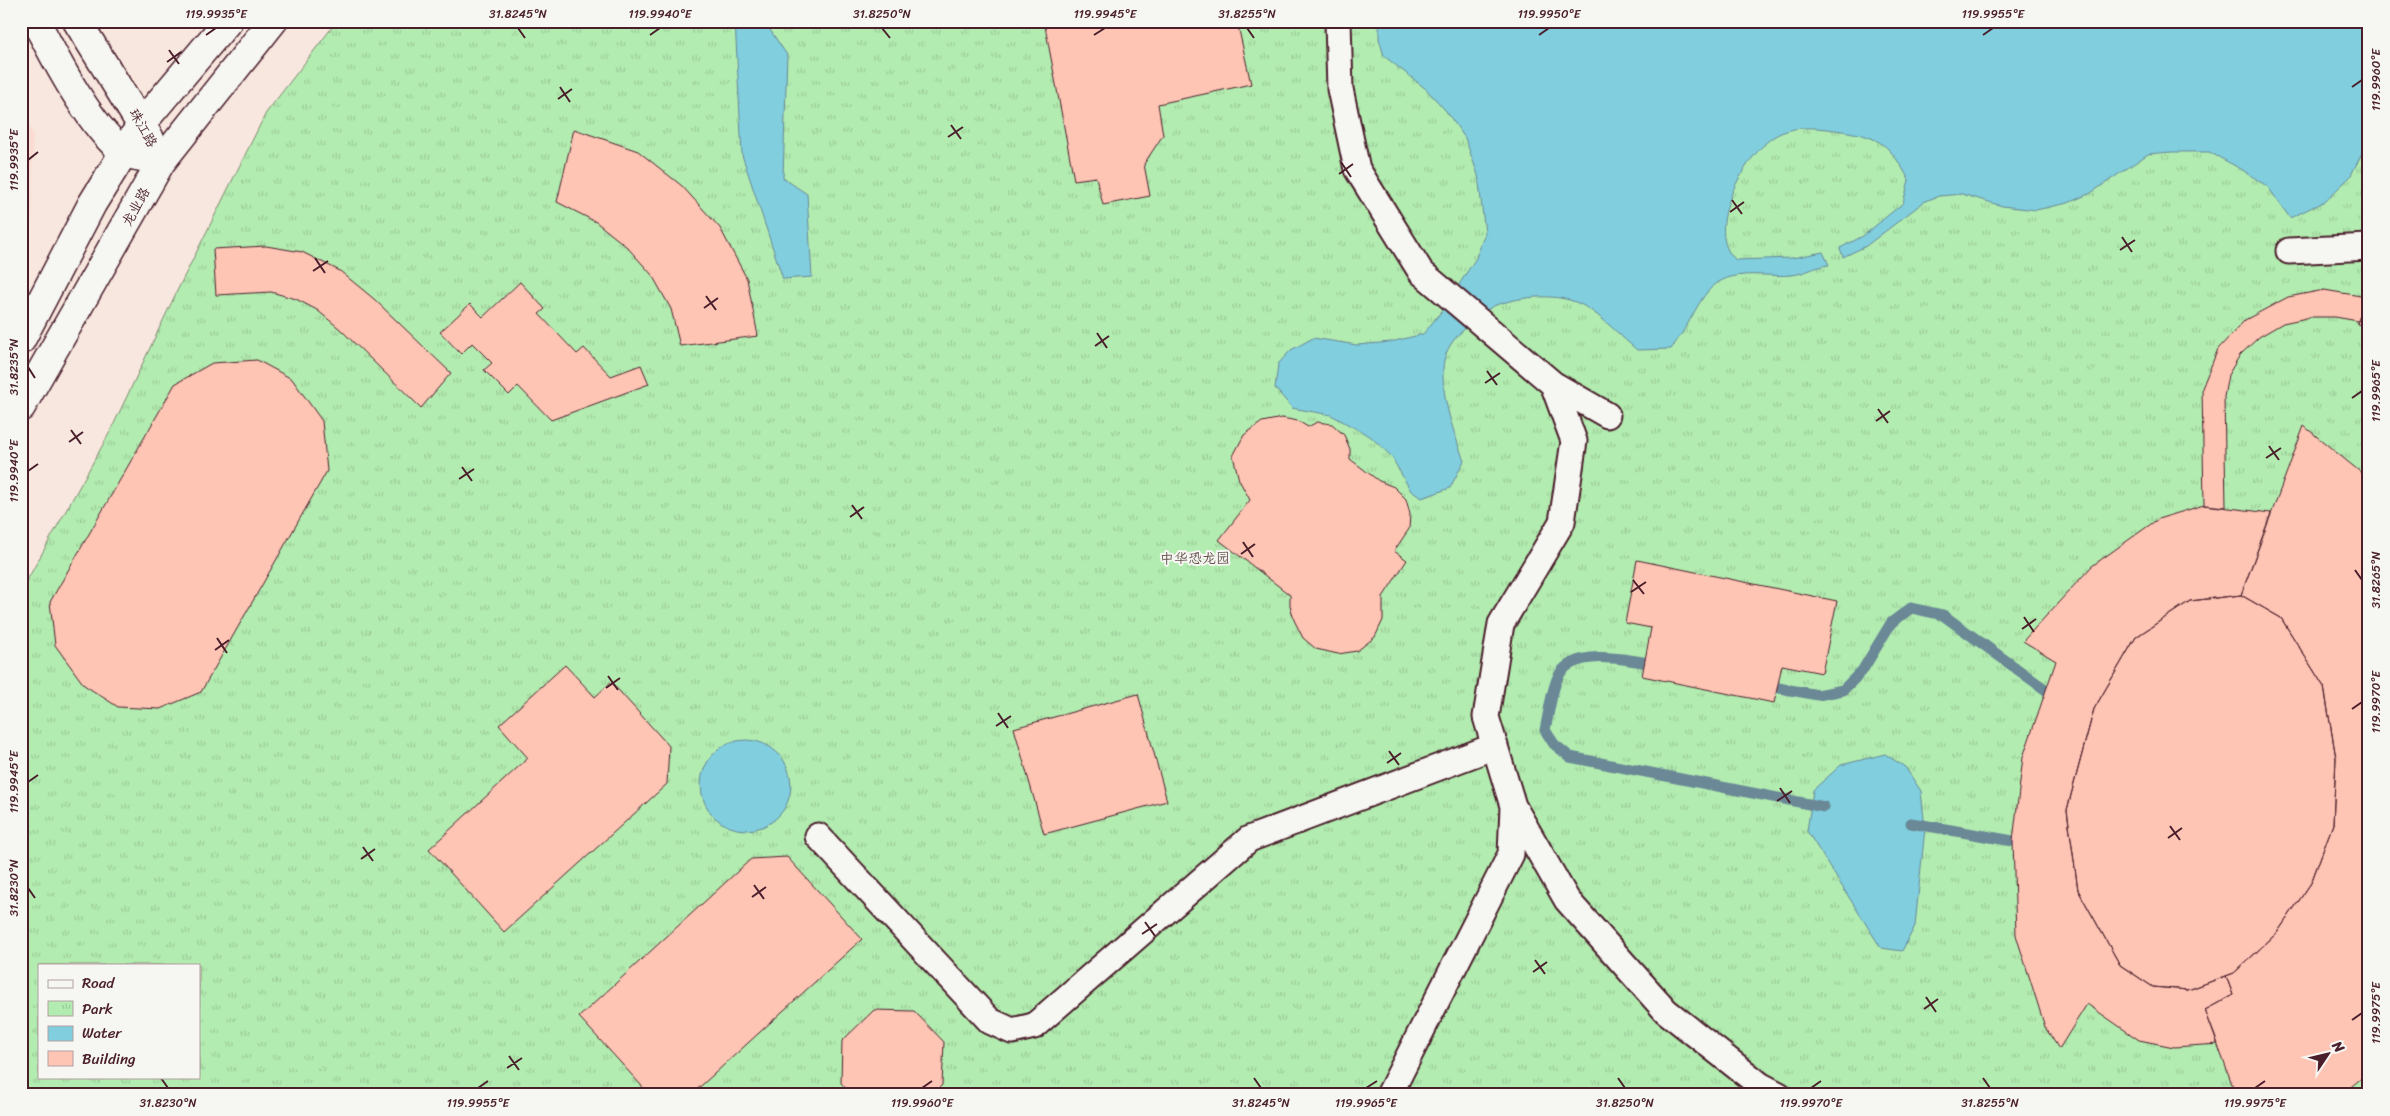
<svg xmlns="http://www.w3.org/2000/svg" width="2390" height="1116" font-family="Sriracha,'LXGW WenKai TC',sans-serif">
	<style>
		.built { fill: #fadcd2 }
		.park { fill: url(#park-tufts); stroke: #7e866e; fill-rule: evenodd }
		.water { fill: #80cede; stroke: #6a8896 }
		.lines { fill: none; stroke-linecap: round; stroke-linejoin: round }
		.stream { stroke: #6a8896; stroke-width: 11 }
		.building { fill: #fec4b4; stroke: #4a1f2b }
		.pedestrian-casing { stroke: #4a1f2b; stroke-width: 29 }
		.tertiary-casing { stroke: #4a1f2b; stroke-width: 31 }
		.pedestrian { stroke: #f6f6f2; stroke-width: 25 }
		.tertiary { stroke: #f6f6f2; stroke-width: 28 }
		.ticks { fill: none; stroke: #4a1f2b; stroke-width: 2 }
		.labels { text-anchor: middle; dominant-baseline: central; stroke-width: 4; stroke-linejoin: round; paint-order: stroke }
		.street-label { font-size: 14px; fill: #4a1f2b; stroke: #f6f6f2 }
		.park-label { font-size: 14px; fill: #64524c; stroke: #f6f6f2 }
		.neatline { fill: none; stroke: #4a1f2b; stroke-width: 2 }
		.ticks-label { font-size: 12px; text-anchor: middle; fill: #4a1f2b }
	</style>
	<defs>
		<pattern id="park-tufts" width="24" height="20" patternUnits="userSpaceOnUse" patternTransform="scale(1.25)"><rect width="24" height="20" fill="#b2ecb0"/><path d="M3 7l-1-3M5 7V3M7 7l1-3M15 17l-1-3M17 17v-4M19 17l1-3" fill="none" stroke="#9bca98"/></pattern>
	</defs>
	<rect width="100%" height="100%" fill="#f8e7df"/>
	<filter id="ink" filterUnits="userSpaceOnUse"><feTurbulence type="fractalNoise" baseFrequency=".02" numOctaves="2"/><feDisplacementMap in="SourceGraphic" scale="10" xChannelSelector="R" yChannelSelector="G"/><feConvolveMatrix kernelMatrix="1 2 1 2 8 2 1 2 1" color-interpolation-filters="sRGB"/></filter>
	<g filter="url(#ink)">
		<path class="built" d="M 21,110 L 33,134 L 32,218 L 21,239 Z"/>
		<path class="park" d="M 337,21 L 2369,21 L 2369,1095 L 21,1095 L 21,591 L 110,432 L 178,289 L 266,113 ZM 39,965 L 199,965 L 199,1077 L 39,1077 Z"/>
		<path class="water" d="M 735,21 L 764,21 L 787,55 L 783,178 L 807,194 L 812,277 L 783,279 L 742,155 Z
			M 1379,21 L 2369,21 L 2369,140 L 2350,177 L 2325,201 L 2290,218 L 2268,187 L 2241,169 L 2209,152 L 2172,152 L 2148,154 L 2091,193 L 2068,203 L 2036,210 L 2002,206 L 1962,194 L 1939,196 L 1925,201 L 1866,246 L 1843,257 L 1840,248 L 1863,236 L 1903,203 L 1909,180 C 1890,145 1881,137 1842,131 C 1820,128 1796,124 1775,136 C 1745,154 1702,232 1736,260 L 1792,258 L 1823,252 L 1829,265 C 1816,266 1804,274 1792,275 C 1772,277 1751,272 1731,277 C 1707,283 1699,305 1688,323 C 1683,332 1677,341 1671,349 L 1637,350 C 1620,336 1603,317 1584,306 C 1559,292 1523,296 1496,305 C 1490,307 1485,312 1481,316 C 1462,330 1444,344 1443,369 C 1442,401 1454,432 1464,461 L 1450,488 L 1422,498 L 1411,491 L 1391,456 L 1371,437 L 1331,415 L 1292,408 L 1275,388 L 1278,364 L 1291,350 L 1313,338 L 1357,345 L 1391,342 L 1423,334 L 1442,311 L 1476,258 L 1485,233 L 1478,175 L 1465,138 L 1446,111 L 1426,89 L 1384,56 L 1379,39 Z
			M701 785a45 45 0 1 1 90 0a45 45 0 1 1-90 0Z
			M 1885,754 L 1905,767 L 1921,791 L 1925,828 L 1915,926 L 1902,951 L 1881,948 L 1807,831 L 1813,790 L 1841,765 Z"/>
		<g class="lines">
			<path class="stream" d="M 1658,665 C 1631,660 1573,646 1558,677 C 1551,692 1549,713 1545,730 L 1554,744 L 1570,757 L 1824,807
				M 1762,685 L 1818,695 L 1843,690 L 1862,671 L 1891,623 L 1911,608 L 1943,615 L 2046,690
				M 1911,823 L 2013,841"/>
		</g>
		<path class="building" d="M 1044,21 L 1237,21 L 1251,84 L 1158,104 L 1163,135 L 1144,164 L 1150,196 L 1103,205 L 1096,177 L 1074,180 Z
			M 574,129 L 638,151 L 682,186 L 720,228 L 747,279 L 758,336 L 680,346 L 671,309 L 652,275 L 627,247 L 596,222 L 557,202 Z
			M 266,246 L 302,252 L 340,271 L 374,299 L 451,373 L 421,408 L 340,329 L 317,310 L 296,299 L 271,292 L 216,295 L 213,249 Z
			M 520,282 L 545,309 L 539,314 L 577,354 L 584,348 L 611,376 L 641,365 L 649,384 L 551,420 L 518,386 L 509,395 L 484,370 L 492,363 L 472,343 L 461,354 L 440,332 L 470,304 L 483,317 Z
			M 2324,290 L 2367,297 L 2358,321 L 2335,317 L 2311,317 L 2283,323 L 2259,337 L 2240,355 L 2228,375 L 2224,397 L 2226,507 L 2204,505 L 2202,388 L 2218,349 L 2245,320 L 2288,297 Z
			M 2369,292 L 2369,327 L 2357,324 Z
			M 257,360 L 292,379 L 322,421 L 327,471 L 201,692 L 160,709 L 118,707 L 84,685 L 55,645 L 50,602 L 175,384 L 212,363 Z
			M 1282,418 L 1298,421 L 1308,427 L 1317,422 L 1332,424 L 1344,435 L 1350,449 L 1350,459 L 1379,481 L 1394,487 L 1406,499 L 1410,514 L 1409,529 L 1394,551 L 1407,560 L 1383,597 L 1383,620 L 1375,637 L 1357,651 L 1338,654 L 1316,649 L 1303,638 L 1294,620 L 1290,605 L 1290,595 L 1219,540 L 1250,500 L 1239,480 L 1233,456 L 1244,435 L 1262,422 Z
			M 2304,426 L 2369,479 L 2369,1072 L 2341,1095 L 2236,1095 L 2205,1010 L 2233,995 L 2226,976 L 2234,973 L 2277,933 L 2311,883 L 2333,824 L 2336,758 L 2324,687 L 2281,618 L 2241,595 Z
			M 2204,505 L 2271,513 L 2241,595 L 2190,601 L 2136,637 L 2094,709 L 2067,810 L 2078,890 L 2120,965 L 2153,987 L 2188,990 L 2226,976 L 2233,995 L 2205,1010 L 2218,1044 L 2174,1047 L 2139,1040 L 2087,1004 L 2059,1049 L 2045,1027 L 2016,935 L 2013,841 L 2023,757 L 2056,661 L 2023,641 L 2092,566 L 2158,519 Z
			M 1637,560 L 1837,601 L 1822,673 L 1782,665 L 1774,703 L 1642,676 L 1651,628 L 1625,623 Z
			M 2241,595 L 2281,618 L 2324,687 L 2336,758 L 2333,824 L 2311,883 L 2277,933 L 2234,973 L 2188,990 L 2153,987 L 2120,965 L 2078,890 L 2067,810 L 2094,709 L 2136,637 L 2190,601 Z
			M 565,665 L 595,697 L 611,682 L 669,746 L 667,784 L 504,932 L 429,849 L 528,758 L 499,725 Z
			M 1138,694 L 1167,801 L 1044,834 L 1014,728 Z
			M 787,857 L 862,939 L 691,1095 L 650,1095 L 579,1017 L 751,859 Z
			M 874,1010 L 914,1011 L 944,1042 L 942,1085 L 932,1095 L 852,1095 L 841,1083 L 842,1041 Z"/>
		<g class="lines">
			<g class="pedestrian-casing">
				<path id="pedestrian" d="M 1338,21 L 1340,89 L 1357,169 L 1421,272 L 1553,384 L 1574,441 L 1562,522 L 1501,624 L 1486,717 L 1513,806 L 1567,900 L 1666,1011 L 1760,1085 L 1779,1095
					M 2289,251 L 2369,247
					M 1553,384 L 1607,415
					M 818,836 L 990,1021 L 1012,1031 L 1034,1026 L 1249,839 L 1495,746
					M 1389,1095 L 1511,854 L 1513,806"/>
			</g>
			<g class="tertiary-casing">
				<path id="tertiary" d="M 36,21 C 54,57 91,128 123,151 C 127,155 135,155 141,157
					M 77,21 L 150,139
					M 21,340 L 92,204 L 142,123 L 228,21
					M 21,407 L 161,162 L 273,21"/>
			</g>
			<use href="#pedestrian" class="pedestrian"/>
			<use href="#tertiary" class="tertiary"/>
		</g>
	</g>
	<path class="ticks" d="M 518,28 L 525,38M 882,28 L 890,38M 1247,28 L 1254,38M 206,35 L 216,28M 650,35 L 660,28M 1094,35 L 1105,28M 1539,35 L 1549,28M 1983,35 L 1993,28M 169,50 L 179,64M 167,62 L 181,52M 560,87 L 570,102M 2352,87 L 2362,80M 558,99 L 572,89M 951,125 L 961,139M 948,137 L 963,127M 28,160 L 38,152M 1341,162 L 1351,177M 1339,174 L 1353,164M 1732,200 L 1742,214M 1730,212 L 1744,202M 2122,237 L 2132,252M 2120,250 L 2135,240M 315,258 L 325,273M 313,271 L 328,261M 706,296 L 716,310M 704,308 L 718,298M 1097,333 L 1107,348M 1095,346 L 1109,336M 28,367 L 35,378M 1487,371 L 1497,385M 1485,383 L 1500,373M 2352,398 L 2362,391M 1878,409 L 1888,423M 1876,421 L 1890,411M 71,430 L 81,444M 69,442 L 83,432M 2269,446 L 2279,460M 2266,458 L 2281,448M 462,467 L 472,481M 28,471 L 38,464M 459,479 L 474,469M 852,505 L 862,519M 850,517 L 864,507M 1243,542 L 1253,557M 1241,554 L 1255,544M 2355,570 L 2362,580M 1633,580 L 1644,594M 1631,592 L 1646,582M 2024,617 L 2034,632M 2022,629 L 2036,619M 217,638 L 227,653M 215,650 L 229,640M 608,676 L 618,690M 606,688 L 620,678M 2352,709 L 2362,702M 998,713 L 1008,728M 996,726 L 1011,716M 1389,751 L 1399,765M 1387,763 L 1401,753M 28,782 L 38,775M 1780,788 L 1790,803M 1777,801 L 1792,791M 2170,826 L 2180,840M 2168,838 L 2182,828M 363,847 L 373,861M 361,859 L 375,849M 754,885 L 764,899M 28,888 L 35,898M 752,897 L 766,887M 1145,922 L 1155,936M 1142,934 L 1157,924M 1535,960 L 1545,974M 1533,972 L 1547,962M 1926,997 L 1936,1012M 1924,1009 L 1938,999M 2352,1020 L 2362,1013M 509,1056 L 519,1070M 507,1068 L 522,1058M 161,1078 L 168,1088M 1254,1078 L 1261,1088M 1618,1078 L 1625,1088M 1983,1078 L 1990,1088M 478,1088 L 488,1081M 922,1088 L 932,1081M 1366,1088 L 1377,1081M 1811,1088 L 1821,1081M 2255,1088 L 2265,1081"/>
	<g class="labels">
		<g class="street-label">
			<text transform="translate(143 128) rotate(61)">珠江路</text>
			<text transform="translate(136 207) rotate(-61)">龙业路</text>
		</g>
		<g class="park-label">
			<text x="1195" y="558">中华恐龙园</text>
		</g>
	</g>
	<rect width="2390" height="1116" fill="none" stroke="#f6f6f2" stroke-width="55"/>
	<rect x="38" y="964" width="162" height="115" fill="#f6f6f2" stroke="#b1a0a2"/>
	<rect x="48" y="980" width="25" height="8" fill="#f6f6f2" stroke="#b1a0a2"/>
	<text x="82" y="988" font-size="15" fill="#4a1f2b">Road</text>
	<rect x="48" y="1001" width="25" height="15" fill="url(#park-tufts)" stroke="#b1a0a2"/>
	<text x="82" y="1014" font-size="15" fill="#4a1f2b">Park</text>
	<rect x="48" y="1026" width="25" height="15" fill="#80cede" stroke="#b1a0a2"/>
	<text x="82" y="1038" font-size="15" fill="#4a1f2b">Water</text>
	<rect x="48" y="1051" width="25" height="15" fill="#fec4b4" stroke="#b1a0a2"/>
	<text x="82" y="1064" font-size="15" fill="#4a1f2b">Building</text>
	<g transform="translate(2328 1054) rotate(55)" stroke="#f6f6f2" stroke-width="4" paint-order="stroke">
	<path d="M0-4L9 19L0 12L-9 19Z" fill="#4a1f2b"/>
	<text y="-8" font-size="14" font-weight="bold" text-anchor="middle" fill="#4a1f2b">N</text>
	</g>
	<rect x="28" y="28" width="2334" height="1060" class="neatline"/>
	<g class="ticks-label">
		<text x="216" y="18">119.9935°E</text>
		<text x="518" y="18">31.8245°N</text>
		<text x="660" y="18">119.9940°E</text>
		<text x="882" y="18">31.8250°N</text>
		<text x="1105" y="18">119.9945°E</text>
		<text x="1247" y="18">31.8255°N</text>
		<text x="1549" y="18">119.9950°E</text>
		<text x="1993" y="18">119.9955°E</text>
		<text transform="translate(2376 80) rotate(-90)" y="4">119.9960°E</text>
		<text transform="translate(14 160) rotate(-90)" y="4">119.9935°E</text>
		<text transform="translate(14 367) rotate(-90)" y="4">31.8235°N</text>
		<text transform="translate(2376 391) rotate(-90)" y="4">119.9965°E</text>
		<text transform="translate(14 471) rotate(-90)" y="4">119.9940°E</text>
		<text transform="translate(2376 580) rotate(-90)" y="4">31.8265°N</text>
		<text transform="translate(2376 702) rotate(-90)" y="4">119.9970°E</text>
		<text transform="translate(14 782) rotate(-90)" y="4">119.9945°E</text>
		<text transform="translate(14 888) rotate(-90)" y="4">31.8230°N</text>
		<text transform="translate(2376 1013) rotate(-90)" y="4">119.9975°E</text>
		<text x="168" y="1107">31.8230°N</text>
		<text x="478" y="1107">119.9955°E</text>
		<text x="922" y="1107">119.9960°E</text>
		<text x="1261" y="1107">31.8245°N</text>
		<text x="1366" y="1107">119.9965°E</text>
		<text x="1625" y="1107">31.8250°N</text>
		<text x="1811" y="1107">119.9970°E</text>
		<text x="1990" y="1107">31.8255°N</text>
		<text x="2255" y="1107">119.9975°E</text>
	</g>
</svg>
